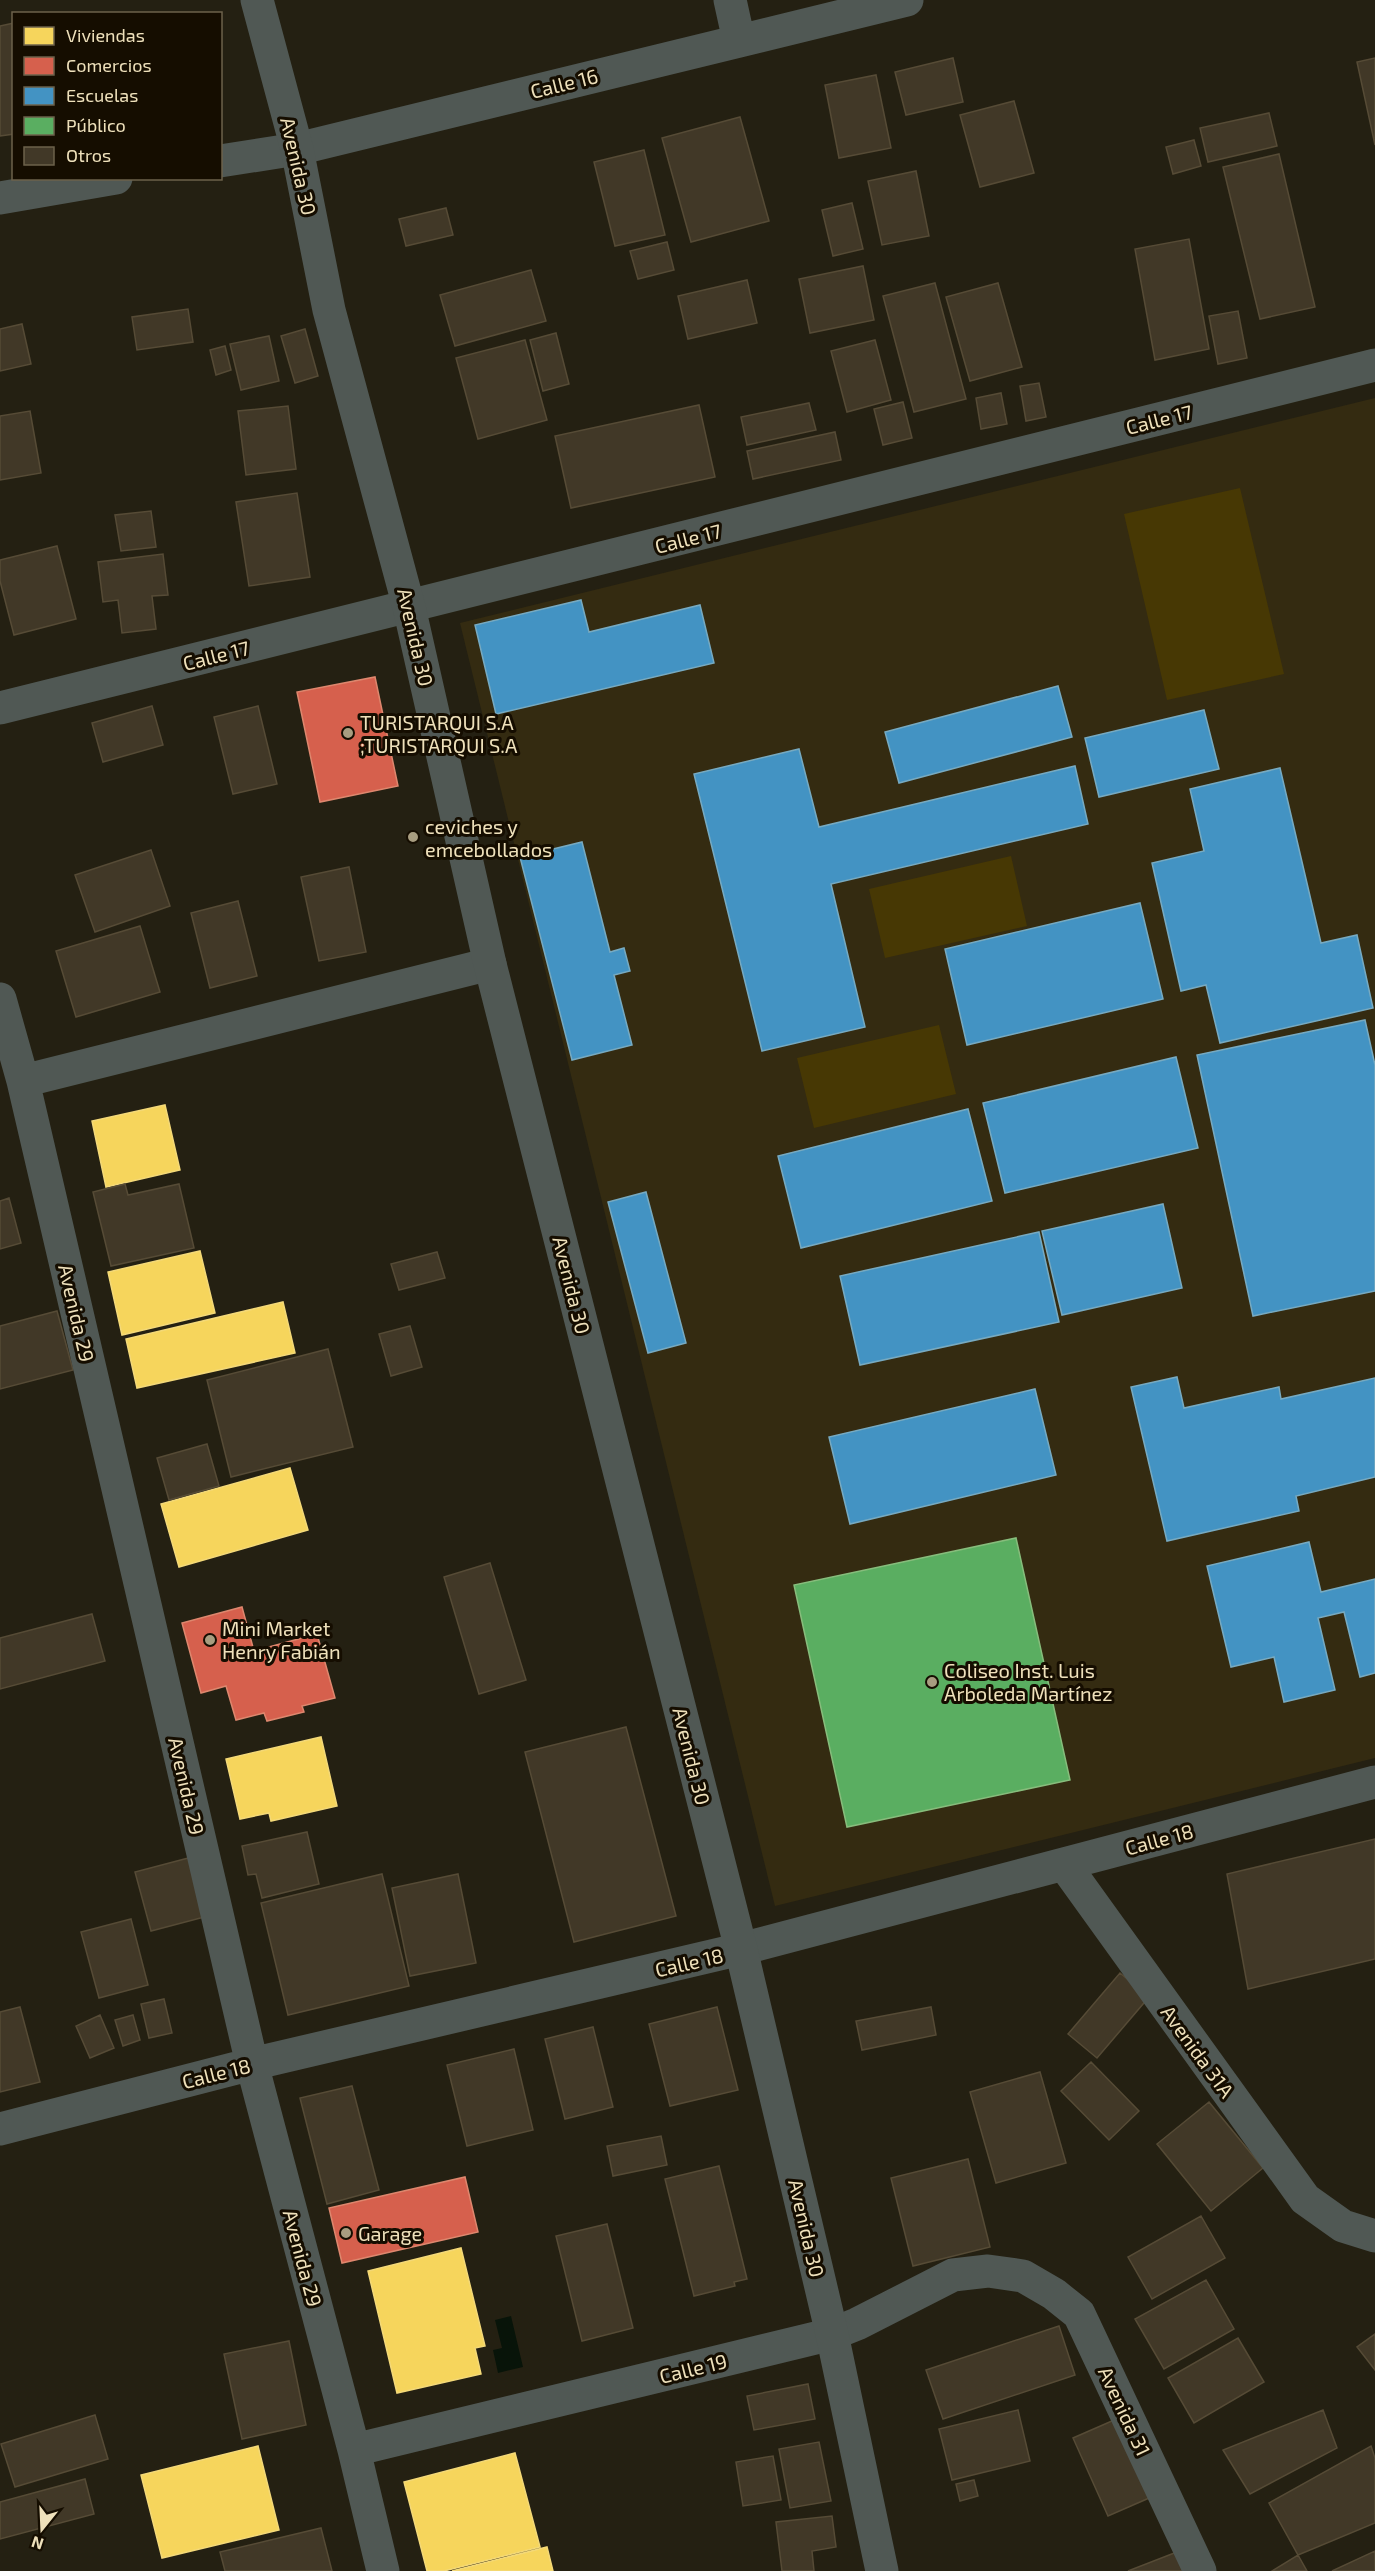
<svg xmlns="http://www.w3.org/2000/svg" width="1375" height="2571" font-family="'Exo 2',sans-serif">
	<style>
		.built { fill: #342b11 }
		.green { fill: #473804 }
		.water { fill: #081409 }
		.homes { fill: #f6d55c; stroke: #f4d978; stroke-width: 1.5 }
		.shops { fill: #d6604d; stroke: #de876e; stroke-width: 1.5 }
		.schools { fill: #4393c3; stroke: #77aac1; stroke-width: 1.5 }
		.public { fill: #5aae61; stroke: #87bd7c; stroke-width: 1.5 }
		.building { fill: #413827; stroke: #564b36; stroke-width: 1.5 }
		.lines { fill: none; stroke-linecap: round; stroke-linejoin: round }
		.minor { stroke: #505854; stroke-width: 33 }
		.tertiary { stroke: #505854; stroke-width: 33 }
		.poi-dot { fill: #a89d80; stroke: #150d00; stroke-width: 2 }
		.labels { text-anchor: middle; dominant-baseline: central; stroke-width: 6; stroke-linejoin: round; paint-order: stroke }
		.street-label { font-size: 20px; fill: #efe1bb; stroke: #150d00 }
		.poi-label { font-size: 20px; fill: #efe1bb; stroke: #150d00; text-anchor: start }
	</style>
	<rect width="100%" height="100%" fill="#242012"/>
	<path class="built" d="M 1375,398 L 1375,1758 L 775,1906 L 460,623 Z"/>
	<path class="green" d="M 1240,488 L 1284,674 L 1167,700 L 1124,514 Z
		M 1011,856 L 1027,926 L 885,958 L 869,889 Z
		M 939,1025 L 956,1094 L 814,1128 L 797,1058 Z"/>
	<path class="water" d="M 511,2316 L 523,2367 L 498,2373 L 493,2350 L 502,2348 L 495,2320 Z"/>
	<path class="homes" d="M 165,1105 L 180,1170 L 106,1187 L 92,1121 Z
		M 200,1251 L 215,1313 L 122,1335 L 108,1272 Z
		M 283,1302 L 295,1353 L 137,1388 L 126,1339 Z
		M 290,1468 L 308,1530 L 179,1567 L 161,1504 Z
		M 321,1737 L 337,1806 L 271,1821 L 269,1813 L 240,1819 L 226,1759 Z
		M 461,2248 L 485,2346 L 475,2348 L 481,2374 L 397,2393 L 368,2271 Z
		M 258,2446 L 279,2530 L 162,2558 L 141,2475 Z
		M 515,2453 L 540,2547 L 444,2571 L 427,2571 L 404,2482 Z
		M 547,2547 L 553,2571 L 452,2571 Z"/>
	<path class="shops" d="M 375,677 L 398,786 L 320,802 L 297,692 Z
		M 242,1607 L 254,1651 L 317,1634 L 335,1698 L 302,1706 L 304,1712 L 267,1721 L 264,1713 L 236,1720 L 226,1686 L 201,1693 L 182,1623 Z
		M 465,2177 L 478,2232 L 342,2263 L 329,2208 Z"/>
	<path class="schools" d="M 581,600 L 589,632 L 700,605 L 714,663 L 496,714 L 475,625 Z
		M 1058,686 L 1072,737 L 899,783 L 885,732 Z
		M 1204,710 L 1219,769 L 1099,797 L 1085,738 Z
		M 799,749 L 819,827 L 1075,766 L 1088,824 L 831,884 L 865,1027 L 762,1051 L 694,774 Z
		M 1280,768 L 1321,943 L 1357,935 L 1373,1008 L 1220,1043 L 1206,985 L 1181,991 L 1152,863 L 1204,851 L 1190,789 Z
		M 582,842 L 610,952 L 624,948 L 630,971 L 614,975 L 632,1045 L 572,1060 L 520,857 Z
		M 1140,903 L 1163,999 L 967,1045 L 945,949 Z
		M 1365,1020 L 1375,1065 L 1375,1291 L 1253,1316 L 1197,1055 Z
		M 1176,1057 L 1198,1148 L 1005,1193 L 983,1103 Z
		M 968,1109 L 992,1201 L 801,1248 L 778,1156 Z
		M 646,1192 L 686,1343 L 648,1353 L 608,1202 Z
		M 1163,1204 L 1182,1288 L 1062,1315 L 1042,1231 Z
		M 1039,1232 L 1059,1322 L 860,1365 L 840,1276 Z
		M 1177,1377 L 1184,1408 L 1279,1387 L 1281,1399 L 1375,1378 L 1375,1477 L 1296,1496 L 1299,1511 L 1167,1541 L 1131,1387 Z
		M 1035,1389 L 1056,1475 L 850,1524 L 829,1437 Z
		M 1309,1542 L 1321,1592 L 1375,1579 L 1375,1673 L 1360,1677 L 1344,1612 L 1318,1618 L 1335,1690 L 1284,1702 L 1274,1657 L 1231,1667 L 1207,1566 Z"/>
	<path class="public" d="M 1016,1538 L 1070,1780 L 847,1827 L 794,1585 Z"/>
	<path class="building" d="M 14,23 L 14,134 L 0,136 L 0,26 Z
		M 953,58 L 963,102 L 906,115 L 895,72 Z
		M 1375,58 L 1375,145 L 1357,62 Z
		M 876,75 L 891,148 L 839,158 L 825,85 Z
		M 1014,101 L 1034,173 L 980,187 L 960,115 Z
		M 1269,113 L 1277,146 L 1208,162 L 1200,128 Z
		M 740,117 L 769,221 L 691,242 L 662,138 Z
		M 1194,140 L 1201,166 L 1173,174 L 1166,147 Z
		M 644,150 L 665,235 L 615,246 L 594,162 Z
		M 1279,154 L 1315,307 L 1260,319 L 1223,167 Z
		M 916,171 L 929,236 L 882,245 L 868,181 Z
		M 852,203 L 863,249 L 833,256 L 822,210 Z
		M 446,208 L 453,235 L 406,246 L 399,219 Z
		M 1189,239 L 1209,349 L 1155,360 L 1135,249 Z
		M 667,242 L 674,270 L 638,279 L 630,251 Z
		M 863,266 L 874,320 L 810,333 L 799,279 Z
		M 531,270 L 546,321 L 455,346 L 440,295 Z
		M 747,280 L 757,323 L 688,339 L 678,296 Z
		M 935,283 L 966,399 L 914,412 L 883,296 Z
		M 998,283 L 1022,367 L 970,381 L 946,297 Z
		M 188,309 L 193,342 L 137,350 L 132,317 Z
		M 1238,311 L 1247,358 L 1218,364 L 1209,316 Z
		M 22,324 L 31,364 L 0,371 L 0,329 Z
		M 305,329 L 318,376 L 295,383 L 281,336 Z
		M 556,333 L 569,384 L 543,391 L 530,340 Z
		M 269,336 L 279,381 L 241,390 L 230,344 Z
		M 525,340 L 547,420 L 478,439 L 456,358 Z
		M 875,340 L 891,400 L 847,412 L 831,351 Z
		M 225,346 L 231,370 L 216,375 L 210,350 Z
		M 1039,383 L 1046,417 L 1026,421 L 1020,386 Z
		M 1001,393 L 1007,424 L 981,429 L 976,398 Z
		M 903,402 L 912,438 L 883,445 L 874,409 Z
		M 809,403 L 816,430 L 747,445 L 741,417 Z
		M 699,405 L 715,477 L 571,508 L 555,436 Z
		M 288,406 L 296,469 L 246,475 L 238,411 Z
		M 30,411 L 41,473 L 0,480 L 0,416 Z
		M 835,432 L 841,460 L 753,479 L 747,451 Z
		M 297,493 L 310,577 L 249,586 L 236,502 Z
		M 151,511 L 156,547 L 121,551 L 115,515 Z
		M 57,546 L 76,619 L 14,635 L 0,581 L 0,560 Z
		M 163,554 L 168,595 L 152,596 L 156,629 L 122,633 L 118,600 L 103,602 L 98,562 Z
		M 152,706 L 163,745 L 103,762 L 92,723 Z
		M 258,706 L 277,784 L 233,794 L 214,717 Z
		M 151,850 L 170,906 L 95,932 L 75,875 Z
		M 349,867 L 366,952 L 319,961 L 301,877 Z
		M 238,901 L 257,976 L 210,988 L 191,913 Z
		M 140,926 L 160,992 L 76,1017 L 56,951 Z
		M 125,1184 L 128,1195 L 179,1184 L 194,1248 L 111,1266 L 93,1192 Z
		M 9,1198 L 21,1243 L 0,1249 L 0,1201 Z
		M 437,1252 L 445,1278 L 399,1290 L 391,1264 Z
		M 57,1311 L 73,1370 L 0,1389 L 0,1326 Z
		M 410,1326 L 422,1367 L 391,1376 L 379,1334 Z
		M 328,1349 L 353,1447 L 231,1477 L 207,1380 Z
		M 207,1444 L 219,1486 L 169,1500 L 157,1458 Z
		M 490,1563 L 526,1680 L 479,1694 L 444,1577 Z
		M 92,1614 L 105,1661 L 0,1689 L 0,1638 Z
		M 626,1727 L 676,1916 L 574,1942 L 525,1752 Z
		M 307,1832 L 319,1884 L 262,1898 L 256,1874 L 248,1875 L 242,1846 Z
		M 1375,1839 L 1375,1959 L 1248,1989 L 1227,1874 Z
		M 196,1856 L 212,1915 L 151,1931 L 135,1872 Z
		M 382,1874 L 409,1986 L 288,2015 L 261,1903 Z
		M 458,1874 L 476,1963 L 410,1976 L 392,1888 Z
		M 131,1919 L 148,1985 L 99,1998 L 81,1932 Z
		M 1120,1973 L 1149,1997 L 1097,2058 L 1068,2034 Z
		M 164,1999 L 172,2033 L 149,2038 L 141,2004 Z
		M 20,2007 L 40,2082 L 0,2092 L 0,2012 Z
		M 717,2007 L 738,2090 L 670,2106 L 649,2024 Z
		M 931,2007 L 936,2035 L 862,2050 L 856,2021 Z
		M 100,2015 L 114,2048 L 90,2058 L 76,2026 Z
		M 133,2015 L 140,2040 L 123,2046 L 115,2020 Z
		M 593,2027 L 613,2107 L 565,2119 L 545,2039 Z
		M 514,2049 L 533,2130 L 467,2146 L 447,2065 Z
		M 1091,2062 L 1139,2111 L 1109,2140 L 1061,2091 Z
		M 1040,2072 L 1066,2163 L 996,2183 L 970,2092 Z
		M 352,2086 L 379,2190 L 327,2204 L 300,2098 Z
		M 1209,2102 L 1263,2168 L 1211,2211 L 1157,2144 Z
		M 661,2136 L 667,2165 L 613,2176 L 607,2146 Z
		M 968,2159 L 990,2247 L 913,2266 L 891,2178 Z
		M 719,2166 L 747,2279 L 734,2282 L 735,2286 L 694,2296 L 665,2179 Z
		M 1201,2216 L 1225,2258 L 1152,2299 L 1128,2257 Z
		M 607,2224 L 633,2328 L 582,2341 L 556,2236 Z
		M 1206,2280 L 1234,2329 L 1164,2369 L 1135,2319 Z
		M 1059,2326 L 1075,2375 L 943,2419 L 926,2370 Z
		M 1375,2334 L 1375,2370 L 1357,2347 Z
		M 1238,2338 L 1264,2382 L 1194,2423 L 1168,2378 Z
		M 289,2341 L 306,2425 L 242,2439 L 224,2354 Z
		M 808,2384 L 815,2419 L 754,2430 L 747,2396 Z
		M 1018,2410 L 1030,2461 L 952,2480 L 939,2429 Z
		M 1323,2410 L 1337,2448 L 1250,2494 L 1223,2450 Z
		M 95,2415 L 108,2459 L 15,2487 L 1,2444 Z
		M 1121,2417 L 1156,2495 L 1108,2516 L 1073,2438 Z
		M 819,2442 L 831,2501 L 790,2508 L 779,2449 Z
		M 1371,2446 L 1375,2458 L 1375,2523 L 1298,2555 L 1269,2503 Z
		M 773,2456 L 781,2500 L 743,2506 L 736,2462 Z
		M 85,2479 L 94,2514 L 0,2539 L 0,2502 Z
		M 974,2480 L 978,2496 L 960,2501 L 956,2484 Z
		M 832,2516 L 836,2547 L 812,2551 L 814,2571 L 782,2571 L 776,2522 Z
		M 321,2528 L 332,2571 L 225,2571 L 220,2552 Z
		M 1182,2550 L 1192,2571 L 1128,2571 Z
		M 1375,2551 L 1375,2571 L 1332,2571 Z
		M 1298,2555 L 1307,2571 L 1272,2571 Z"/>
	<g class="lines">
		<path class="minor" d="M 730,0 L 739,41
			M 220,161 L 297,149 L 907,0
			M 0,198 L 116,178
			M 0,708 L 1375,365
			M 0,999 L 23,1081 L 252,2064 L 354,2450 L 383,2571
			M 23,1081 L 490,964
			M 1064,1864 L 1305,2199 L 1343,2226 L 1375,2236
			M 0,2129 L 252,2064 L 741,1949 L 1375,1782
			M 354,2450 L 832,2334 L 857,2324 L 953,2275 L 988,2271 L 1023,2276 L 1054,2294 L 1079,2314 L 1200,2571"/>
		<path class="tertiary" d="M 257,0 L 297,149 L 329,310 L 409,607 L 490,964 L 741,1949 L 832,2334 L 882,2571"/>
	</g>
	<g class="poi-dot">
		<circle cx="348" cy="733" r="6"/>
		<circle cx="413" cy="837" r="6"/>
		<circle cx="210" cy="1640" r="6"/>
		<circle cx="932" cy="1682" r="6"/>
		<circle cx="346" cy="2233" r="6"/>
	</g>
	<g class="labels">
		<g class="street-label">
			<text transform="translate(564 83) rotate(-14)">Calle 16</text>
			<text transform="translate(299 166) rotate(77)">Avenida 30</text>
			<text transform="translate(1159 419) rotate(-14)">Calle 17</text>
			<text transform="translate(688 538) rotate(-14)">Calle 17</text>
			<text transform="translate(416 637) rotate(77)">Avenida 30</text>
			<text transform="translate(216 655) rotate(-14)">Calle 17</text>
			<text transform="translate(572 1285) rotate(76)">Avenida 30</text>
			<text transform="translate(77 1313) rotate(77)">Avenida 29</text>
			<text transform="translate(692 1756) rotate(76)">Avenida 30</text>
			<text transform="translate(187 1786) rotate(77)">Avenida 29</text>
			<text transform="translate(1159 1839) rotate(-15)">Calle 18</text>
			<text transform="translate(689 1962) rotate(-13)">Calle 18</text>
			<text transform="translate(1198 2051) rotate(54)">Avenida 31A</text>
			<text transform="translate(216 2073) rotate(-14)">Calle 18</text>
			<text transform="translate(807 2228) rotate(77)">Avenida 30</text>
			<text transform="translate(303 2258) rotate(75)">Avenida 29</text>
			<text transform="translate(693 2368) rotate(-14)">Calle 19</text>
			<text transform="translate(1125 2411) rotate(65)">Avenida 31</text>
		</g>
		<g class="poi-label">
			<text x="360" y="722">TURISTARQUI S.A<tspan x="360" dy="23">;TURISTARQUI S.A</tspan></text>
			<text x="425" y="826">ceviches y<tspan x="425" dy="23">emcebollados</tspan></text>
			<text x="222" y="1628">Mini Market<tspan x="222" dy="23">Henry Fabián</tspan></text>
			<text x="944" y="1670">Coliseo Inst. Luis<tspan x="944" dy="23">Arboleda Martínez</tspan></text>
			<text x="358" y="2233">Garage</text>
		</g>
	</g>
	<rect x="12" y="12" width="210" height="168" fill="#150d00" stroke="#6c624b" stroke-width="1.5"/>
	<rect x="24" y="27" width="30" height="18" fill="#f6d55c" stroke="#6c624b" stroke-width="1.5"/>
	<text x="66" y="42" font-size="18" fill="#efe1bb">Viviendas</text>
	<rect x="24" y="57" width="30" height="18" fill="#d6604d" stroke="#6c624b" stroke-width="1.5"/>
	<text x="66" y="72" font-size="18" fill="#efe1bb">Comercios</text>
	<rect x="24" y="87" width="30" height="18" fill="#4393c3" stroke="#6c624b" stroke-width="1.5"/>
	<text x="66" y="102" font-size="18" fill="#efe1bb">Escuelas</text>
	<rect x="24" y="117" width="30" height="18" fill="#5aae61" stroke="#6c624b" stroke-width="1.5"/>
	<text x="66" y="132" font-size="18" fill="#efe1bb">Público</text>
	<rect x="24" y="147" width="30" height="18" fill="#413827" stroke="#6c624b" stroke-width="1.5"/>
	<text x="66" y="162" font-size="18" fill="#efe1bb">Otros</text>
	<g transform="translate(42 2529) rotate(198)" stroke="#150d00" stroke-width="4.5" paint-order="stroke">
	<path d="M0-4.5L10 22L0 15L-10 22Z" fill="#efe1bb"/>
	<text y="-9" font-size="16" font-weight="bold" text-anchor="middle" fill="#efe1bb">N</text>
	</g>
</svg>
